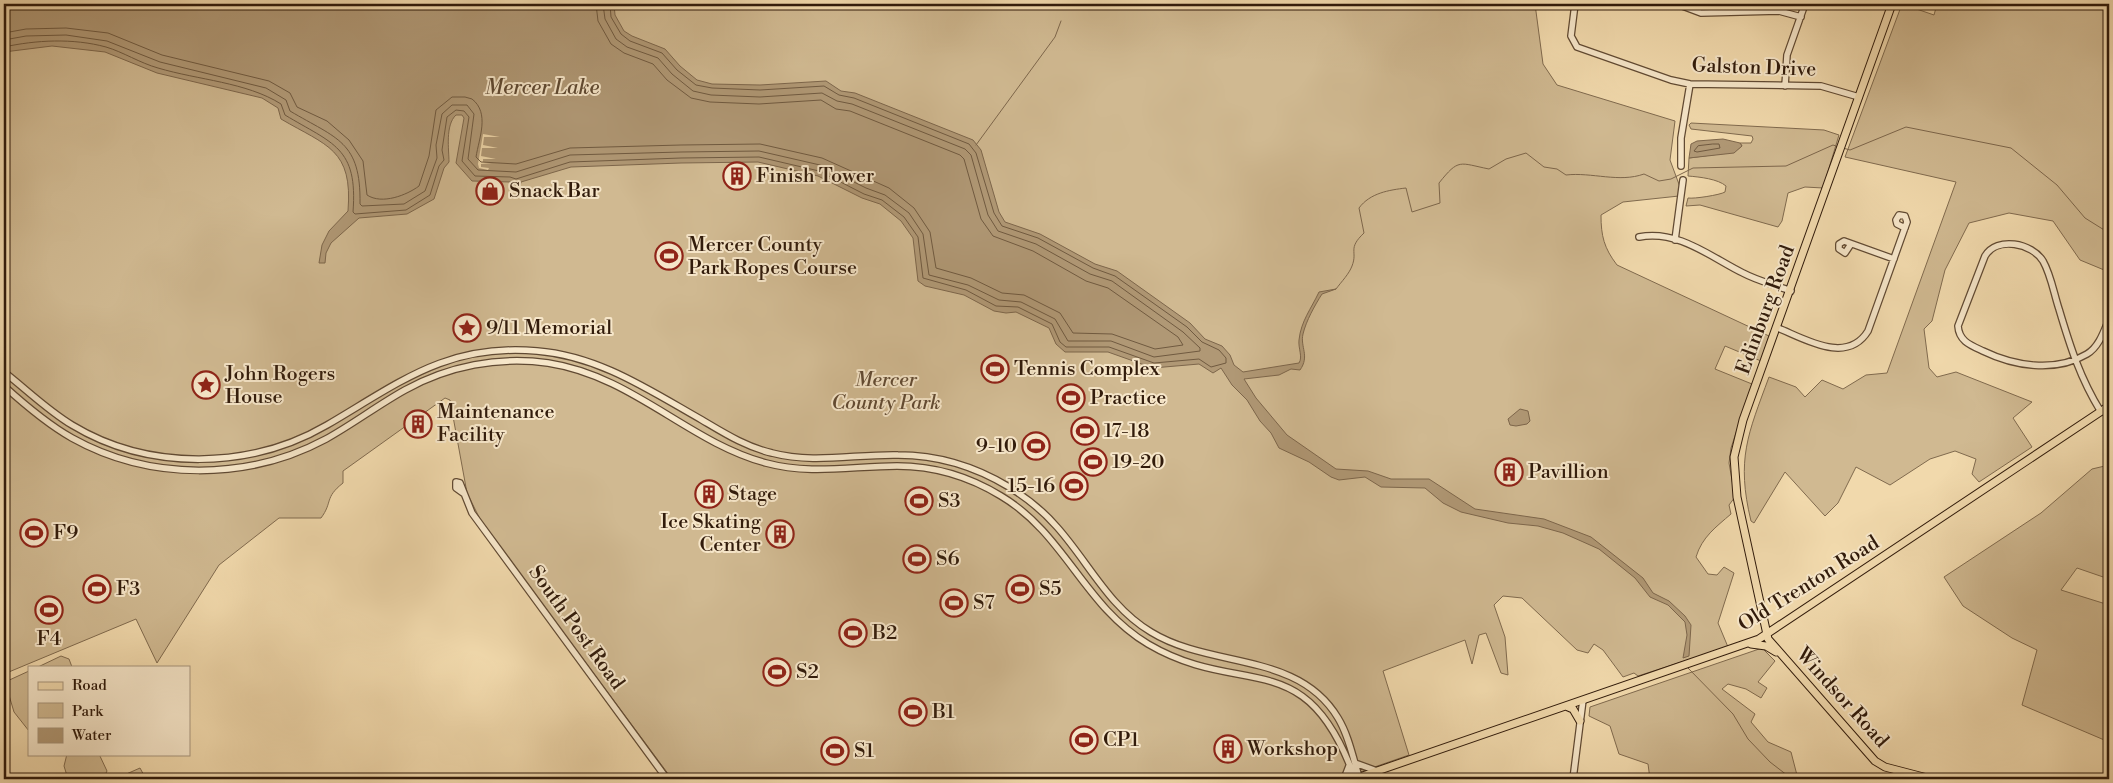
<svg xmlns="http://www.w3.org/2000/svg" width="2113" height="783" font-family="'Libre Bodoni',serif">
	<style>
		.green { fill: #d0b991; stroke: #806a4e }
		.water { fill: #b09875; stroke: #7d664b }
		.pier { fill: #f1d9ac }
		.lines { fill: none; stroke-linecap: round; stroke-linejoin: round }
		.shore { stroke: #705a40; stroke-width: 1 }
		.stream { stroke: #7d664b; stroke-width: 1 }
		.minor-casing { stroke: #614a33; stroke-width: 8 }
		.major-casing { stroke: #311b0b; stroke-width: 9 }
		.minor { stroke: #f6e6c9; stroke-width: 5.5 }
		.major { stroke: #f1d9ac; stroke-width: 7 }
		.labels { text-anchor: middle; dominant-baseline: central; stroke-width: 4; stroke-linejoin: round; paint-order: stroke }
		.street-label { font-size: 20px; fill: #311b0b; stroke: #f6e6c9 }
		.poi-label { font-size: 20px; fill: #311b0b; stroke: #f6e6c9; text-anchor: start }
		.park-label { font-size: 20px; font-style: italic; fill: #614a33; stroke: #f6e6c9 }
		.water-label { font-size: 21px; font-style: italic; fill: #5d4730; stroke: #f6e6c9 }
	</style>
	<rect width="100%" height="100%" fill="#f1d9ac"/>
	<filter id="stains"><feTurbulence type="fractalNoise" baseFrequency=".004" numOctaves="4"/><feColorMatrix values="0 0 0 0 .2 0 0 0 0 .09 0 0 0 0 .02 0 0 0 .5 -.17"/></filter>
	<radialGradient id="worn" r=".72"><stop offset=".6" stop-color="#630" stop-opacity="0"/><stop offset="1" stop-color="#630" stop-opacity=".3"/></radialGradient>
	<path class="green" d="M 4,4 L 1535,4 L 1543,64 L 1557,85 L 1675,121 L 1670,160 L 1680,187 L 1679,196 L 1623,202 L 1601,215 C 1601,236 1604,248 1617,265 L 1769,336 L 1761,361 L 1725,346 L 1715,369 L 1752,384 L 1731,448 L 1729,463 L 1735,497 L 1729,505 L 1731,514 C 1716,527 1702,537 1696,557 L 1708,574 L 1717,575 L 1724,567 L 1734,573 L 1718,623 L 1728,647 L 1638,676 L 1634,673 L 1623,677 L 1603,650 L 1594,644 L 1588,653 L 1577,650 L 1522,598 L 1503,596 L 1494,605 L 1505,637 L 1508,675 L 1501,673 L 1486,633 L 1479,635 L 1472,664 L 1465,640 L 1383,671 L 1409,755 L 1340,779 L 672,779 L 482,523 L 467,493 L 450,400 L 445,398 L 343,471 L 343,483 C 324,498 333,502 321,518 L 279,518 L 219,565 L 157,663 L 136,619 L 4,674 Z
		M 1902,4 L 1934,15 L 1937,4 L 2109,4 L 2109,272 L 2080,260 L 2053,221 L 2009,213 L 1969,223 L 1945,270 L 1932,321 L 1924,329 L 1929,368 L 1937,377 L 1956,372 L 2032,402 L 2013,418 L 2032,447 L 1979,482 L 1972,474 L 1976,459 L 1955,451 L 1930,459 L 1890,485 L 1856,467 L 1838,503 L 1825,516 L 1785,472 L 1754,523 L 1751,521 C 1736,459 1748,434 1769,377 L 1796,387 L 1805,397 L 1822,380 L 1843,389 L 1866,375 L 1887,373 L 1956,182 L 1845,157 Z
		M 1691,123 L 1824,130 L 1839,135 L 1823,188 L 1805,187 L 1788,193 L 1782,221 L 1778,227 L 1700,205 L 1686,206 L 1688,198 C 1694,199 1720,195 1725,192 L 1726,186 C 1718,179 1700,177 1688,176 L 1689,158 L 1734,152 L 1742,146 L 1740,143 L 1751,143 L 1753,139 L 1752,136 L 1691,129 L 1689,125 Z
		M 2109,465 L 2109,579 L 2077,568 L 2061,590 L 2109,605 L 2109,742 L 2022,705 L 2037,650 L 2012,638 L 1963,606 L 1944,577 L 2041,513 L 2092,469 Z
		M 1762,648 L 1775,661 L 1758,682 L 1767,688 L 1761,698 L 1746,689 L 1728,684 L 1722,689 L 1755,714 L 1751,722 L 1768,742 L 1791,752 L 1798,779 L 1650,779 L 1648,764 L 1619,754 L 1610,726 L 1589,716 L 1590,707 Z
		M 61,656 L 69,659 L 72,667 L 38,667 Z
		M 29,671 L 29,731 L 14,712 L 5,682 Z
		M 67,754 L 99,754 L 107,771 L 105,775 L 96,779 L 68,779 L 64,766 Z
		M 140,768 L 146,779 L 115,779 Z"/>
	<path class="water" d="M 4,4 L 614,4 L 615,15 L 624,31 L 632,36 L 665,49 L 680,66 L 697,80 L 712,84 L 760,85 L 826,81 L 841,91 L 855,93 L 973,140 L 981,150 L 999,212 L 1005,222 L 1040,234 L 1095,264 L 1117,271 L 1190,323 L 1205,339 L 1222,346 L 1230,355 L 1234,365 L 1243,372 L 1299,363 C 1303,357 1298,348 1299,340 C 1301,321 1311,309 1319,292 L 1336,289 L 1322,294 C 1315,305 1306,321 1303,334 C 1300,347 1310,356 1300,370 L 1291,369 L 1279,375 L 1244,379 L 1256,398 L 1287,435 L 1336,469 L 1368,471 L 1391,479 L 1429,479 L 1475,509 L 1544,519 L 1591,537 L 1643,578 L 1653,593 L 1669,601 L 1685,616 L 1691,625 L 1689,656 L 1683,658 L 1687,635 L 1685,622 L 1668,605 L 1650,597 L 1635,578 L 1599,549 L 1563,533 L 1538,526 L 1508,523 L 1461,512 L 1443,503 L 1425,488 L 1381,487 L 1365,477 L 1339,480 L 1331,477 L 1309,462 L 1279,448 L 1271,433 L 1260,421 L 1247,400 L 1232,385 L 1221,368 L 1213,373 L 1199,364 L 1153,368 L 1108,352 L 1065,352 L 1056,344 L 1049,328 L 1016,312 L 1006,313 L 994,311 L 964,295 L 925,286 L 918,281 L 913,238 L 901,221 L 880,204 L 862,198 L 818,176 L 758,162 L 681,163 L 571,167 L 521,182 L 518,195 L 511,182 L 472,181 L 456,163 L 464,118 L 462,115 L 456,115 C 445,125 449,150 449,162 L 444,168 L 434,199 L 407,214 L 359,218 L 331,243 L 326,253 L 325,263 L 319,263 L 322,245 L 329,231 L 348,211 C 353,149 327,146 281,119 L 278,108 L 262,98 L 157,73 L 105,52 L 52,46 L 4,52 Z
		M 1723,139 L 1740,143 L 1742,146 L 1734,153 L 1689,158 L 1691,144 L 1697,141 Z
		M 1520,409 L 1528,411 L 1530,421 L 1527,424 L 1516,426 L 1510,425 L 1508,419 Z"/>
	<path class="pier" d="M 483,134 L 500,137 L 484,137 L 483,145 L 498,148 L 482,148 L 481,156 L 496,159 L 483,159 L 483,162 L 492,163 L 481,164 L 481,167 L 489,168 L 488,170 L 479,168 L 478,164 Z"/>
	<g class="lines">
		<path class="shore" d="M 4,33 L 26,29 L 66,28 L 108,33 L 162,55 L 269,81 L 290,93 L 297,107 L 327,121 L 349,140 L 363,161 L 367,195 C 382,205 407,195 419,186 L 429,156 L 436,110 L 452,97 L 465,97 L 472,99 C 490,113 479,138 476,157 L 481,162 L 516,164 L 570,148 L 681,145 L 760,144 L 822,158 L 889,188 L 914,208 L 930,232 L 936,268 L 971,278 L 1002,293 L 1024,295 L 1060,313 L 1073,333 L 1112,334 L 1155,349 L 1183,345 L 1178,337 L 1108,288 L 1086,281 L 1033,251 L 993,236 L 981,219 L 964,159 L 960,155 L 850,111 L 836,109 L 821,100 L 759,104 L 710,102 L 691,98 L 667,80 L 653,64 L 624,53 L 611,44 L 598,21 L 596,4
			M 4,40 L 26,36 L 66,35 L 107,41 L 160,62 L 266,88 L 286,100 L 290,111 C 337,139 361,141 360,204 L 362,206 L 404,204 L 425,191 L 437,158 L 436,145 L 442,114 L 452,105 L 467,105 L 474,114 L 468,159 L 478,170 L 516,172 L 570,155 L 681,152 L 759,151 L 820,165 L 866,188 L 885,195 L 909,213 L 923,234 L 929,275 L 968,285 L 999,300 L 1021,302 L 1055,319 L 1068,341 L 1111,341 L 1154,357 L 1200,351 L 1200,348 L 1183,332 L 1112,281 L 1090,274 L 1036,244 L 998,231 L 988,215 L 971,155 L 965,149 L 852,104 L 837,101 L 822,93 L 760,97 L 711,95 L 693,91 L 672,74 L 658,58 L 627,47 L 616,39 L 605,19 L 603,4
			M 4,47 C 36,40 73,38 106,47 C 123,52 140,63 158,68 C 198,80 246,82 281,104 L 285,115 C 333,144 358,147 353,212 L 355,214 L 406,210 L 430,195 L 439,166 L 444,160 L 442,150 L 447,117 L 456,110 L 464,111 L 469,117 L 462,161 L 475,176 L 510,177 L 516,179 L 570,162 L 681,158 L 759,157 L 819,171 L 864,194 L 882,200 L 904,217 L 918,237 L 923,278 L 966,290 L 996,306 L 1018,307 L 1052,324 L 1060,342 L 1066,347 L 1109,347 L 1154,363 L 1199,359 L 1211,367 L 1226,363 L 1226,358 L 1219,350 L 1202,342 L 1187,327 L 1115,276 L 1093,268 L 1038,238 L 1002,226 L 994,213 L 976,153 L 969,144 L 854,98 L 839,95 L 824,86 L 760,90 L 712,88 L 696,85 L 677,70 L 662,53 L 630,41 L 621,34 L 611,17 L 610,4
			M 1713,144 L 1719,144 L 1720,148 L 1697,152 L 1694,151 L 1698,146 Z"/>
		<path class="stream" d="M 976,145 L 1055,37 L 1061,21
			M 1843,148 L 1850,150 L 1906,127 L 2011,148 L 2057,185 L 2085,218 L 2109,233
			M 1336,289 C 1342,281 1349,274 1352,266 C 1358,251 1347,249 1364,233 L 1359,208 C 1370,193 1389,190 1406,188 L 1412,212 L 1440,203 L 1439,183 C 1459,158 1459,163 1489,169 L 1506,159 L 1526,153 L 1544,167 L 1557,169 L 1566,175 C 1592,172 1619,183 1644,174 L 1659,181 L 1671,179 L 1693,168 L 1786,166 L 1833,145 L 1839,147
			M 1688,668 L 1733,714 L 1748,739 L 1770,762 L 1792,779"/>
		<g class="minor-casing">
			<path id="minor" d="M 1575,4 L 1571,36 L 1577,47 L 1671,80 L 1690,84 L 1821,86 L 1859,97
				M 1677,4 L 1701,13 L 1779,11 L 1801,17
				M 1785,86 L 1787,55 L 1805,4
				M 1681,166 L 1681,138 L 1690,84
				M 1639,237 C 1678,229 1712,258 1743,273 C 1758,281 1775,285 1791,291
				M 1675,240 L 1683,180
				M 1851,244 L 1845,253 L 1839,249 L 1839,244 L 1844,241 L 1894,259
				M 2109,309 L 2107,314 L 2109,318
				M 1778,328 C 1805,339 1847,365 1868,331 L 1907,222 L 1905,216 L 1899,215 L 1896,220 L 1897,224 L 1905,228
				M 4,372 C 26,389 47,410 72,425 C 148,471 250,470 327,425 C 399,383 447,343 537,351 C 599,356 649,390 702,420 C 724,433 746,447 772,453 C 814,464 855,454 898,455 C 937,455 976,467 1009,487 C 1027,498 1044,512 1057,527 C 1089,563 1109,607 1151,632 C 1211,669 1298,651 1338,718 C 1349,736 1353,758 1359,777
				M 4,386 C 25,405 47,424 72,438 C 149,481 248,481 326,439 C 353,424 378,405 405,390 C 448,366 499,356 548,363 C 633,376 688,442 766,463 C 810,475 853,466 897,466 C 934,466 970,477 1001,496 C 1065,534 1084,606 1148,644 C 1243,700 1306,641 1355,779
				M 2101,412 C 2080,378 2070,346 2059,309 C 2054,294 2051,275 2043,261 C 2032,243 1997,236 1985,256 L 1958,326 C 1959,341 1970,345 1983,351 C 2014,366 2055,373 2087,354 C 2099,347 2104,331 2109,319
				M 463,493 L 456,488 L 456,482 L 460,483 L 472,513 L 667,779
				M 1355,763 L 1377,771
				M 1344,779 L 1349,766
				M 1573,779 L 1583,700"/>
		</g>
		<g class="major-casing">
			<path id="major" d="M 1892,4 L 1743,420 L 1734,457 L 1737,497 L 1768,639 L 1875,761 L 1885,767 L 1931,779
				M 1751,644 L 1766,646 L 1776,652
				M 1566,706 L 1573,709 L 1580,721
				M 1354,779 L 1759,639 L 2109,406"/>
		</g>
		<use href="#minor" class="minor"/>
		<use href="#major" class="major"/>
	</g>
	<defs>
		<g id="building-ring" transform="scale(1.4375)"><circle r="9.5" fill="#f6e6c9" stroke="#8f2418" stroke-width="1.5"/><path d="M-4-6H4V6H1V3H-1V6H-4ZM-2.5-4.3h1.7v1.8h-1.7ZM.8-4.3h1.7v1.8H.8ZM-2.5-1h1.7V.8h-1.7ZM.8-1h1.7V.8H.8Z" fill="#8f2418"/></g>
		<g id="shop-ring" transform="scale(1.4375)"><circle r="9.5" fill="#f6e6c9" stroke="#8f2418" stroke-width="1.5"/><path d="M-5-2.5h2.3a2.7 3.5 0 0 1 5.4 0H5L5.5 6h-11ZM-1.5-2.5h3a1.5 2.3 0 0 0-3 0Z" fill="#8f2418"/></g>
		<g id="stadium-ring" transform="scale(1.4375)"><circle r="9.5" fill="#f6e6c9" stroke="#8f2418" stroke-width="1.5"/><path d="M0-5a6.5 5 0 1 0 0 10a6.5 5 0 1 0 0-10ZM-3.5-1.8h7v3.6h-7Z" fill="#8f2418"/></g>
		<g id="sight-ring" transform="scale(1.4375)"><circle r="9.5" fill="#f6e6c9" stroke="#8f2418" stroke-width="1.5"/><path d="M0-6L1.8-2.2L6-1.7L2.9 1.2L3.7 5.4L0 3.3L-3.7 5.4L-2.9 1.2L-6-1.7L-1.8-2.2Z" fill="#8f2418"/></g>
	</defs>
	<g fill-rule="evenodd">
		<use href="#building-ring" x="737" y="176"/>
		<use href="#shop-ring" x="490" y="191"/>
		<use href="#stadium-ring" x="669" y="256"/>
		<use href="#sight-ring" x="467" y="328"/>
		<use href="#stadium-ring" x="995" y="369"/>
		<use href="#sight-ring" x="206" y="385"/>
		<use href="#stadium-ring" x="1071" y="398"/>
		<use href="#building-ring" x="418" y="424"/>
		<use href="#stadium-ring" x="1085" y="431"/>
		<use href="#stadium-ring" x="1036" y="446"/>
		<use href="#stadium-ring" x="1093" y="462"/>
		<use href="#building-ring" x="1509" y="472"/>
		<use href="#stadium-ring" x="1074" y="486"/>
		<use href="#building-ring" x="709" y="494"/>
		<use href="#stadium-ring" x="919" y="501"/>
		<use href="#stadium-ring" x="34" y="533"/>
		<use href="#building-ring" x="780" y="534"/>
		<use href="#stadium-ring" x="917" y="559"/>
		<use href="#stadium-ring" x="97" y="589"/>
		<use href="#stadium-ring" x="1020" y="589"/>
		<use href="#stadium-ring" x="954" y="603"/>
		<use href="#stadium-ring" x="49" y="610"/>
		<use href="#stadium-ring" x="853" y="633"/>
		<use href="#stadium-ring" x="777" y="672"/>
		<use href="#stadium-ring" x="913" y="712"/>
		<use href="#stadium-ring" x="1084" y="740"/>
		<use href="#building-ring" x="1228" y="749"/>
		<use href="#stadium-ring" x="835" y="751"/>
	</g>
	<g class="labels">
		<g class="street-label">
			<text transform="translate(1754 68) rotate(2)">Galston Drive</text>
			<text transform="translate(1766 310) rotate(-70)">Edinburg Road</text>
			<text transform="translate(1809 584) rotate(-32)">Old Trenton Road</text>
			<text transform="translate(576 628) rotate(54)">South Post Road</text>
			<text transform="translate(1842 698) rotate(48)">Windsor Road</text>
		</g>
		<g class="poi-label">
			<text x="756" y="176">Finish Tower</text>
			<text x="509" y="191">Snack Bar</text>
			<text x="688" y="245">Mercer County<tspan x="688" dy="23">Park Ropes Course</tspan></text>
			<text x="486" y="328">9/11 Memorial</text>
			<text x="1014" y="369">Tennis Complex</text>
			<text x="225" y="374">John Rogers<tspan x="225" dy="23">House</tspan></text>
			<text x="1090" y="398">Practice</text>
			<text x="437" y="412">Maintenance<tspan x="437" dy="23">Facility</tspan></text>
			<text x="1104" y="431">17-18</text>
			<text x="1017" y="446" text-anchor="end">9-10</text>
			<text x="1112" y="462">19-20</text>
			<text x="1528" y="472">Pavillion</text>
			<text x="1055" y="486" text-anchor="end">15-16</text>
			<text x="728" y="494">Stage</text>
			<text x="938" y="501">S3</text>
			<text x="761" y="522" text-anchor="end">Ice Skating<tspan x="761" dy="23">Center</tspan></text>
			<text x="53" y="533">F9</text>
			<text x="936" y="559">S6</text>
			<text x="116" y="589">F3</text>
			<text x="1039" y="589">S5</text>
			<text x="973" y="603">S7</text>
			<text x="872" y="633">B2</text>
			<text x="49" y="639" text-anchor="middle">F4</text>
			<text x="796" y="672">S2</text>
			<text x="932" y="712">B1</text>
			<text x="1103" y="740">CP1</text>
			<text x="1247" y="749">Workshop</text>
			<text x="854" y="751">S1</text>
		</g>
		<g class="park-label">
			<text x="886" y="380">Mercer<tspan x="886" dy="23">County Park</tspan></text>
		</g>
		<g class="water-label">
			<text x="542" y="88">Mercer Lake</text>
		</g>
	</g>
	<rect width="2113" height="783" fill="none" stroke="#f1d9ac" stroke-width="20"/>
	<rect x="5" y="5" width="2103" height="773" fill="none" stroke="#311b0b" stroke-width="2.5"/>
	<rect x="10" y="10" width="2093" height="763" fill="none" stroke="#311b0b"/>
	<rect x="28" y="666" width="162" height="90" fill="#f6e6c9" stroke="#a7957d"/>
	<rect x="38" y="682" width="25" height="8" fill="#f1d9ac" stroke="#a7957d"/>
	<text x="72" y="690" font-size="15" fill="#311b0b">Road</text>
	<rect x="38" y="703" width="25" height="15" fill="#d0b991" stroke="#a7957d"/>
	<text x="72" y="716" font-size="15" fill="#311b0b">Park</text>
	<rect x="38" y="728" width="25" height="15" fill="#b09875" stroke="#a7957d"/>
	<text x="72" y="740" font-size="15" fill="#311b0b">Water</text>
	<rect width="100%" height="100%" filter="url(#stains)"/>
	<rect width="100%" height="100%" fill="url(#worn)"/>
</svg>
